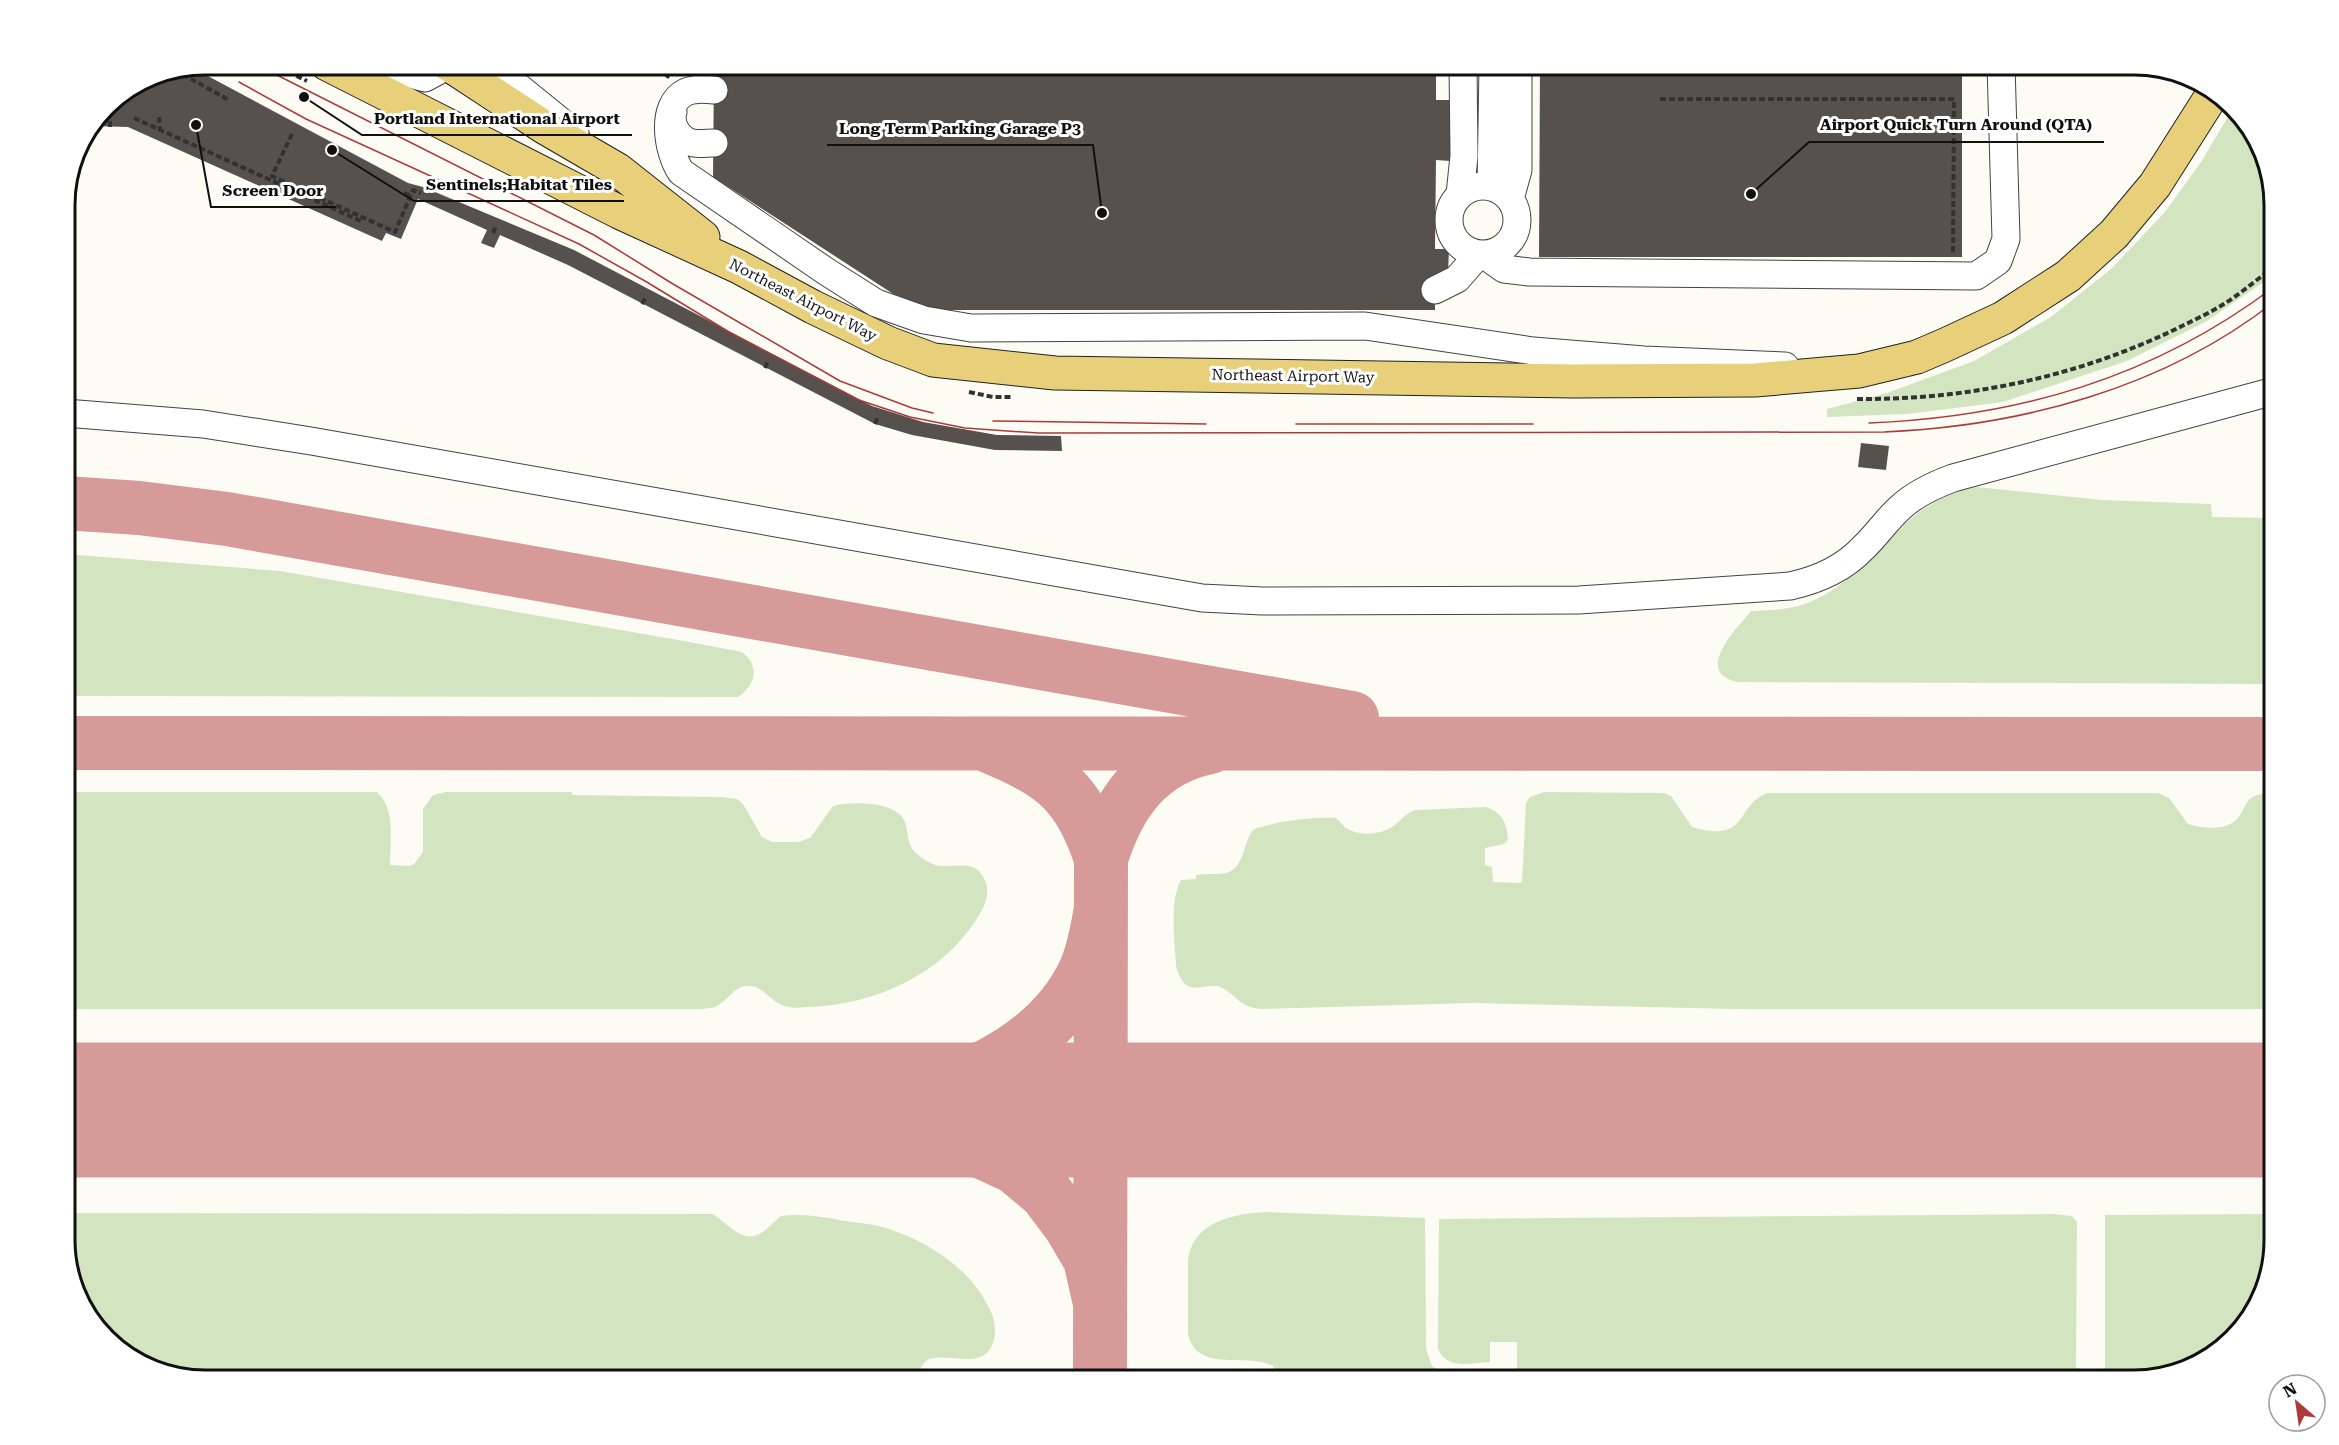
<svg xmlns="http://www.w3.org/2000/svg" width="2339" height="1445" font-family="'Roboto Serif',serif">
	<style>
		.green { fill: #d2e5c0 }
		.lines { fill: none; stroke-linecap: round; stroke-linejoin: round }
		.taxiway { stroke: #d69a98; stroke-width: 54 }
		.runway { stroke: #d69a98; stroke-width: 135 }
		.building { fill: #57514d }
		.minor-casing { stroke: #434343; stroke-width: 29 }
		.major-casing { stroke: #212121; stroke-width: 35 }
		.path { stroke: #323232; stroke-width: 4; stroke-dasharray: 6 3; stroke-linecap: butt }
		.minor { stroke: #fff; stroke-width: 27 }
		.major { stroke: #e8cf79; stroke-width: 33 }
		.tram { stroke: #af383b; stroke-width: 1.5 }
		.labels { text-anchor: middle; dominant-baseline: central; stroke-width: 6; stroke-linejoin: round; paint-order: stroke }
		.street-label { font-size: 15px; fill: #101010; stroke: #fff }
		.rim { fill: none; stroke: #101010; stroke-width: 3 }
		.leader { fill: none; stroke: #101010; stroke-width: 2 }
		.callout-dot { fill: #101010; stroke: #fff; stroke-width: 2 }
		.callout-label { font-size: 16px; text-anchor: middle; font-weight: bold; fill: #101010; stroke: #fff; stroke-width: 6; stroke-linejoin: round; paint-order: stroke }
	</style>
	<rect width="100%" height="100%" fill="#fdfcf4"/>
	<path class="green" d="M 2232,110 L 2256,134 L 2274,196 L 2274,275 L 2207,321 L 2127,361 L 2003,402 L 1907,414 L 1827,417 L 1827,409 L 1887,393 L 1974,361 L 2051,317 L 2112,268 L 2165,212 L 2201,162 Z
		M 1977,487 L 2102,500 L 2211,504 L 2212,517 L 2274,518 L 2274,684 L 1738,682 C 1692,673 1737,628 1751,611 C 1769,610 1788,610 1805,604 C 1875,578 1899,499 1977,487 Z
		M 65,554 L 280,571 L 684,641 L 742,652 C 761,667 755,685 738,697 L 65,696 Z
		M 65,792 L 377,792 C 396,809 390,841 390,865 L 409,866 L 414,864 L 423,852 L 423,809 L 433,795 L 446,792 L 572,792 L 572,795 L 722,797 L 737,799 L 743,804 L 762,837 L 772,842 L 798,842 L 810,838 L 833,806 C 850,801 895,801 904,820 C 909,831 906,844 916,853 C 923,859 932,865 940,866 C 956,868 972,860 982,875 C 992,890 986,904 978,917 C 943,974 876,1004 812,1007 C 803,1007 793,1009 785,1006 C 770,1003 763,983 745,986 C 734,988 729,998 720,1004 C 716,1008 709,1008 703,1009 L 65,1009 Z
		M 1544,792 L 1664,793 L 1671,796 L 1692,827 C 1750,844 1734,806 1767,793 L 2158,793 L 2169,798 L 2188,824 C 2203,829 2227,831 2238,818 C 2243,812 2245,803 2251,798 C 2257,793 2267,794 2274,793 L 2274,1009 L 1736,1009 L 1472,1003 L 1260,1009 C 1237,1006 1238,995 1220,987 C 1210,983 1198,991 1188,986 C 1181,982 1178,973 1176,966 C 1175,942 1169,901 1181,880 L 1196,879 L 1196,875 C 1206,873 1217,875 1226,873 C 1246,867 1242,842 1254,829 C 1279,821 1310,817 1336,818 C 1340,821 1342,825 1346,828 C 1360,837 1383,835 1396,824 C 1404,818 1405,814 1415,810 L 1486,807 C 1503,813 1507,823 1508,840 L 1504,844 L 1485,848 L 1485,865 L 1492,867 L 1493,882 L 1522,883 L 1526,803 L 1530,797 Z
		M 1266,1212 L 1425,1218 L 1426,1349 L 1432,1366 C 1455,1382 1484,1367 1506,1380 L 1278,1380 L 1273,1366 C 1246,1352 1197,1374 1188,1334 L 1188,1259 C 1194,1221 1233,1214 1266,1212 Z
		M 65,1213 L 712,1214 C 720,1218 725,1224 732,1229 C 756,1246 763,1231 781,1216 C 802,1213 825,1217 845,1221 C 859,1223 873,1224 886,1228 C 925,1240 968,1267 987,1304 C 993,1314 997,1327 994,1339 C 986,1375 944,1349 926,1361 C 921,1365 918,1375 914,1380 L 205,1380 L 134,1362 L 83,1311 L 65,1249 Z
		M 2054,1214 L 2072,1216 L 2077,1222 L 2076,1367 L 2088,1374 L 2089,1380 L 1517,1380 L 1517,1342 L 1490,1342 L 1490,1362 C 1470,1363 1447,1370 1438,1349 L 1439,1219 Z
		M 2274,1214 L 2274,1241 L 2256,1311 L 2205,1362 L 2135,1380 L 2105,1380 L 2105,1215 Z"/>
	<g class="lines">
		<path class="taxiway" d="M 65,503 L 139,508 L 227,519 L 1352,718
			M 65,743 L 2274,744
			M 991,747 C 1053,772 1080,793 1101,859 L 1100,1380
			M 1101,859 C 1118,803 1149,759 1210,747
			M 1100,1303 L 1090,1259 L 1070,1225 L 1046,1193 L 1015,1167 L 965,1144 L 909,1128 L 819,1110 C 851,1104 883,1101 914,1093 C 982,1076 1054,1038 1085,971 C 1094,952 1097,930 1101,909"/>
		<path class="runway" d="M 65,1110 L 2274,1110"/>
	</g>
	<path class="building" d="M 697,64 L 1436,64 L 1436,100 L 1453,100 L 1450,161 L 1436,160 L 1435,249 L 1449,249 L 1448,274 L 1435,274 L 1435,310 L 918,310 L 713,177 L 714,68 L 697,69 Z
		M 1540,64 L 1962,64 L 1962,257 L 1539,257 Z
		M 191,67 L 408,183 L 423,187 L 574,250 L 872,406 L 923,422 L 997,435 L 1061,436 L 1062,451 L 995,450 L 912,435 L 875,424 L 568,265 L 500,235 L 494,248 L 481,243 L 487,230 L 418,199 L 401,239 L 386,233 L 382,241 L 128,127 L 92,126 L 106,105 L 151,75 Z
		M 1861,443 L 1889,446 L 1886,470 L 1858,467 Z"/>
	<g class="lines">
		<g class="minor-casing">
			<path id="minor" d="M 389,64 L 410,74 L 425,78 L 449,65
				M 490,64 L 575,133
				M 714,90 C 705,89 695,88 686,92 C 659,105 668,153 681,172 L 827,272 L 876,303 L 924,320 L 971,328 L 1365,326 L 1533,351 L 1644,360 L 1785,366
				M 673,112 C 669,125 680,141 693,143 C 699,144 707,143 714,143
				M1449 220a34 34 0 1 1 68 0a34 34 0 1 1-68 0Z
				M 1491,187 L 1493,64
				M 1460,195 L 1464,156 L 1463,64
				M 1510,199 L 1518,170 L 1518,64
				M 1483,254 L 1504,269 L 1529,272 L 1976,276 L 1998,261 L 2006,239 L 2001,64
				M 1435,290 L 1457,279 L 1479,254
				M 65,413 L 203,424 L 311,441 L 1202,598 L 1262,601 L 1579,600 L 1790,586 C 1818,580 1843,569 1863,548 C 1877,535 1887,519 1901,507 C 1916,493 1934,485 1953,478 L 2274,391"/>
		</g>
		<g class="major-casing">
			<path id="major" d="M 327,64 L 619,212 L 739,267 L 813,307 L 888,343 L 933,360 L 1055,373 L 1573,381 L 1755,380 L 1859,371 L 1917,357 L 1945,345 L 2003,318 L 2068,276 L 2114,234 L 2155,185 L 2214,92
				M 448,64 L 544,127 L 618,170 L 703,237"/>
		</g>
		<path class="path" d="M 231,64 L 245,72
			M 272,64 L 307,81
			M 175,70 L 229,100
			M 667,78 L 672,64
			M 1660,99 L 1954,99 L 1953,252 L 1955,254
			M 110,103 L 110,127
			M 159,117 L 160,130
			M 134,118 L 363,222
			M 292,134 L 272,176 L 395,232 L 413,190 L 421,193
			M 404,193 L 411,196
			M 493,233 L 496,226
			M 642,304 L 646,297
			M 765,368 L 768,361
			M 969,392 L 993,397 L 1013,397
			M 1857,399 C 1970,400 2081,376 2182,326 C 2194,320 2207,314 2219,307 C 2238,296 2256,280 2274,267
			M 875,424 L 878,417"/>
		<use href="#minor" class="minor"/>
		<use href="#major" class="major"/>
		<path class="tram" d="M 255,64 L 594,235 L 673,284 L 840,381 L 912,408 L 933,413
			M 239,82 L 306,119 L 579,244 L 645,281 L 729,332 L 859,400 L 910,417 L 965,428 L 1038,433 L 1884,432 C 2022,426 2164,388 2274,302
			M 993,421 L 1206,424
			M 1869,423 C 2018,417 2153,378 2274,287
			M 1296,424 L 1533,424"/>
	</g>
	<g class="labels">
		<g class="street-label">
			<text transform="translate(803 300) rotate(27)">Northeast Airport Way</text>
			<text transform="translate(1293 376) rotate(1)">Northeast Airport Way</text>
		</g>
	</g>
	<path d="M0 0H2339V1445H0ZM205 75H2134A130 130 0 0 1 2264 205V1240A130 130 0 0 1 2134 1370H205A130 130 0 0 1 75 1240V205A130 130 0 0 1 205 75Z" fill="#fff" fill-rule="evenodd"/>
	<path class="rim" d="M205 75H2134A130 130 0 0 1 2264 205V1240A130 130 0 0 1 2134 1370H205A130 130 0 0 1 75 1240V205A130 130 0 0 1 205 75Z"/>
	<path class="leader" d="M304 97L362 135H632M1751 194L1809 142H2104M1102 213L1093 145H827M332 150L414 201H624M196 125L211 207H336"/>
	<g class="callout-dot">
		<circle cx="304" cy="97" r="6"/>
		<circle cx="1751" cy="194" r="6"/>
		<circle cx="1102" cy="213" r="6"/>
		<circle cx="332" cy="150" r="6"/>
		<circle cx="196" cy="125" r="6"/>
	</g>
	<g class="callout-label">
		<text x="497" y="124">Portland International Airport</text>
		<text x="1956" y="130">Airport Quick Turn Around (QTA)</text>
		<text x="960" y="134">Long Term Parking Garage P3</text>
		<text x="519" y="190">Sentinels;Habitat Tiles</text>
		<text x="273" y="196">Screen Door</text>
	</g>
	<g transform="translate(2297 1403) rotate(331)"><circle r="28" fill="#ffffff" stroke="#9f9f9f" stroke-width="1.5"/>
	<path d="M0-4.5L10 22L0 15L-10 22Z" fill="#af383b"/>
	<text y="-9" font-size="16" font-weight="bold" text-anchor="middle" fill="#101010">N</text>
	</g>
</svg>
